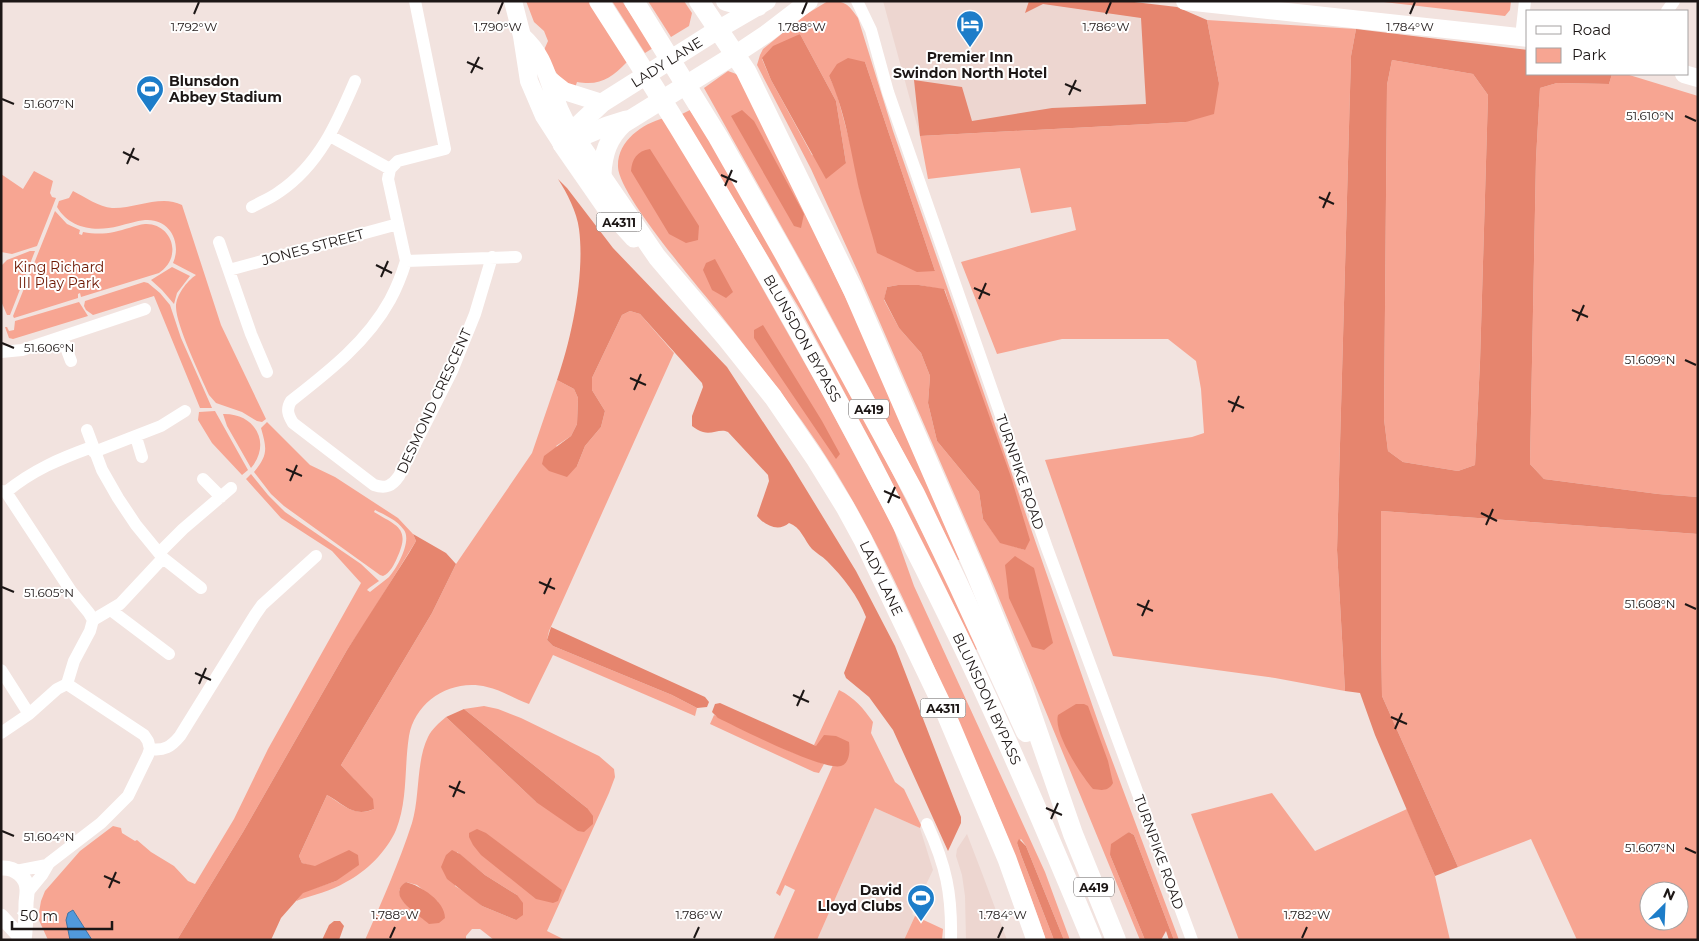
<svg xmlns="http://www.w3.org/2000/svg" width="1699" height="941" font-family="Montserrat,sans-serif">
	<style>
		.built { fill: #edd6d0 }
		.green { fill: #f7a592; fill-rule: evenodd }
		.forest { fill: #e6856e; fill-rule: evenodd }
		.water { fill: #5199dc; stroke: #4172a1 }
		.lines { fill: none; stroke-linecap: round; stroke-linejoin: round }
		.minor { stroke: #fff; stroke-width: 12 }
		.tertiary { stroke: #fff; stroke-width: 15 }
		.secondary { stroke: #fff; stroke-width: 18 }
		.primary { stroke: #fff; stroke-width: 19 }
		.trunk { stroke: #fff; stroke-width: 20 }
		.ticks { fill: none; stroke: #1d1716; stroke-width: 2 }
		.labels { text-anchor: middle; dominant-baseline: central; stroke-width: 4; stroke-linejoin: round; paint-order: stroke }
		.shield { fill: #fff; stroke: #615d5c; stroke-width: 1 }
		.shield-label { font-size: 12px; font-weight: bold; fill: #1d1716 }
		.poi-label { font-size: 14px; font-weight: bold; fill: #1d1716; stroke: #fff }
		.street-label { font-size: 14px; fill: #1d1716; stroke: #fff }
		.park-label { font-size: 14px; fill: #6e1803; stroke: #fff }
		.ticks-label { font-size: 12px; text-anchor: middle; fill: #1d1716; stroke: #fff; stroke-width: 4; stroke-linejoin: round; paint-order: stroke }
	</style>
	<rect width="100%" height="100%" fill="#f2e3df"/>
	<path class="built" d="M 883,1 L 1082,1 L 1198,18 L 1211,107 L 959,129 L 920,136 Z
		M 875,808 L 920,828 L 933,870 L 912,914 L 915,916 L 904,940 L 817,940 Z
		M 967,834 L 985,881 L 1007,940 L 966,940 L 965,896 L 962,875 L 956,856 L 957,849 Z"/>
	<path class="green" d="M 526,1 L 589,1 L 627,62 C 611,78 601,86 577,82 L 575,88 C 558,81 552,66 544,50 L 548,41 L 544,31 L 534,22 Z
		M 612,1 L 622,1 L 653,48 L 645,53 Z
		M 648,1 L 684,1 L 692,13 L 689,26 L 671,37 Z
		M 828,1 C 846,1 848,4 858,18 L 893,131 L 1047,575 L 1103,736 L 1179,940 L 1174,940 L 1134,835 L 1129,832 L 1110,855 L 1145,940 L 1140,940 L 994,586 L 858,272 L 811,169 L 757,65 L 760,55 L 763,49 L 805,15 ZM 800,34 L 836,101 L 846,163 L 812,155 L 771,80 L 762,59 ZM 865,62 L 935,271 L 860,192 L 852,150 L 836,91 L 829,76 ZM 898,285 L 919,285 L 945,290 L 1025,550 L 1000,542 L 983,519 L 979,492 L 937,441 L 928,403 L 930,376 L 921,353 L 899,328 L 884,300 L 887,287 Z
		M 1375,1 L 1511,1 L 1510,10 L 1505,16 Z
		M 1207,20 L 1356,29 L 1351,56 L 1337,550 L 1345,691 L 1275,678 L 1113,656 L 1045,460 L 1192,437 L 1204,433 L 1201,389 L 1196,361 L 1168,339 L 1062,339 L 997,354 L 961,262 L 1076,230 L 1071,207 L 1031,213 L 1020,168 L 928,179 L 920,136 L 1186,122 L 1219,83 Z
		M 1392,60 L 1473,74 L 1488,95 L 1480,362 L 1475,465 L 1458,471 L 1403,462 L 1388,451 L 1384,419 L 1387,85 Z
		M 728,71 L 739,75 L 852,311 L 960,560 L 958,560 L 916,476 L 813,283 L 704,88 Z
		M 1612,74 L 1626,74 L 1698,96 L 1698,497 L 1658,494 L 1544,479 L 1530,464 L 1536,159 L 1540,88 L 1557,83 L 1609,84 Z
		M 690,110 L 723,161 L 851,391 L 980,647 L 976,650 L 880,459 L 801,311 L 682,114 Z
		M 664,118 L 668,121 L 825,399 L 893,527 L 914,586 L 1045,872 L 1070,940 L 1064,940 L 1026,846 L 1021,839 L 1017,843 L 1021,855 L 1054,940 L 1046,940 C 1017,854 980,771 944,689 C 901,592 857,494 793,409 C 768,375 742,342 716,309 C 696,284 619,195 618,167 C 617,141 642,124 664,118 Z
		M 34,171 L 53,181 L 50,193 L 52,197 L 56,198 L 37,246 L 12,254 L 1,252 L 1,174 L 23,189 Z
		M 73,191 C 85,197 99,207 112,208 C 135,209 161,194 182,205 L 221,325 L 266,419 L 262,422 L 257,421 L 242,412 L 216,403 L 209,395 C 201,377 176,325 176,307 C 176,295 187,281 196,275 L 173,263 C 182,243 170,218 145,220 C 136,221 127,224 119,226 C 95,232 70,229 57,207 L 59,201 L 69,198 Z
		M 55,211 L 67,224 L 80,230 L 79,234 L 82,235 L 83,232 C 94,234 104,234 114,232 C 125,230 135,225 145,224 C 162,223 175,238 172,254 C 171,262 165,269 159,273 L 81,297 L 80,293 L 78,294 L 78,298 L 14,318 L 13,316 Z
		M 30,251 L 35,251 L 10,315 L 7,315 L 1,301 L 1,266 L 7,260 Z
		M 172,267 L 190,276 L 177,293 L 174,304 L 162,290 L 151,280 Z
		M 144,282 L 148,283 L 160,293 L 170,305 L 181,338 L 212,408 L 200,408 L 154,296 L 93,315 L 86,310 L 84,306 L 85,301 Z
		M 79,302 L 88,316 L 13,339 L 9,338 L 5,327 L 7,327 L 9,331 L 14,330 L 15,321 Z
		M 630,311 L 640,314 L 674,353 L 549,631 L 547,640 L 553,646 L 672,695 L 697,708 L 695,716 L 553,655 L 529,704 C 515,699 501,690 487,687 C 452,678 415,701 409,736 C 404,768 408,800 396,830 C 387,851 366,872 346,882 C 331,891 313,895 296,901 L 303,892 L 336,881 L 349,851 L 315,867 L 302,863 L 299,856 L 327,795 C 342,804 355,818 374,809 L 354,779 L 341,765 L 432,613 L 456,564 L 532,453 L 557,380 L 574,389 L 578,398 L 577,424 L 571,436 L 556,446 L 577,466 L 585,446 L 601,427 L 605,411 L 592,390 L 592,378 L 622,315 Z
		M 215,411 L 248,470 L 242,475 L 212,443 L 198,420 L 199,412 Z
		M 223,414 C 255,413 272,443 251,468 L 227,426 Z
		M 267,422 L 310,465 L 335,477 L 398,518 L 413,534 L 416,541 L 367,620 L 347,650 L 243,832 L 177,940 L 92,940 L 73,910 L 68,929 L 70,940 L 48,940 L 38,918 L 41,901 L 45,891 L 80,851 L 113,826 L 121,828 L 122,833 L 135,841 L 137,840 L 151,852 L 174,866 L 188,881 L 195,884 L 234,819 L 268,749 L 361,583 L 332,551 L 281,518 L 246,479 L 251,474 L 268,495 L 285,512 L 361,564 L 379,581 L 369,588 L 367,590 L 370,592 C 376,587 383,582 389,577 C 397,568 412,541 404,530 C 397,520 385,515 375,510 L 374,512 C 397,526 411,528 397,558 C 394,565 390,573 383,576 L 380,575 L 284,506 L 271,494 L 254,472 C 268,455 267,449 261,428 Z
		M 1381,511 L 1698,534 L 1698,940 L 1577,940 L 1531,839 L 1458,867 L 1382,696 L 1381,630 ZM 1649,891 L 1679,891 L 1679,921 L 1649,921 Z
		M 839,690 C 855,698 863,708 873,722 L 871,733 L 895,782 L 904,789 L 921,825 L 920,828 L 875,808 L 817,940 L 773,940 L 795,890 L 785,885 L 780,896 L 776,893 L 833,765 L 840,766 L 814,745 Z
		M 484,706 L 498,709 L 521,718 L 599,756 L 614,769 L 615,777 L 609,793 L 547,931 L 565,940 L 494,940 L 480,929 L 472,929 L 466,936 L 466,940 L 365,940 C 382,901 399,863 412,823 C 420,797 416,761 428,737 C 432,729 439,723 446,717 L 536,802 L 587,808 L 464,709 ZM 457,852 L 485,875 L 517,895 L 516,920 L 482,906 L 471,896 L 455,886 ZM 406,882 L 417,885 L 438,902 L 439,923 L 429,923 C 419,915 399,904 399,890 Z
		M 714,715 L 789,751 L 824,764 L 819,773 L 814,772 L 710,724 Z
		M 1272,793 L 1315,851 L 1407,809 L 1435,876 L 1450,940 L 1239,940 L 1191,814 Z
		M 915,916 L 943,929 L 942,940 L 904,940 Z"/>
	<path class="forest" d="M 1029,1 L 1126,1 L 1177,7 L 1207,20 L 1219,83 L 1214,114 L 1186,122 L 920,136 L 914,80 L 962,87 L 972,121 L 1052,108 L 1146,104 L 1141,18 L 1043,4 L 1025,13 Z
		M 1356,29 L 1528,50 L 1528,74 L 1612,74 L 1609,84 L 1557,83 L 1540,88 L 1536,159 L 1530,464 L 1544,479 L 1658,494 L 1698,497 L 1698,534 L 1381,511 L 1381,630 L 1382,696 L 1458,867 L 1435,876 L 1375,735 L 1360,693 L 1345,691 L 1337,550 L 1351,56 ZM 1392,60 L 1473,74 L 1488,95 L 1480,362 L 1475,465 L 1458,471 L 1403,462 L 1388,451 L 1384,419 L 1387,85 Z
		M 800,34 L 836,101 L 846,163 L 826,179 L 771,80 L 762,58 L 773,46 Z
		M 848,58 L 865,62 L 935,271 L 917,272 L 877,253 C 872,233 865,213 860,193 C 851,154 846,113 829,76 L 837,64 Z
		M 742,110 L 754,121 L 804,214 L 801,228 L 794,226 L 731,116 Z
		M 650,149 L 699,226 L 698,240 L 686,243 L 669,234 L 631,171 C 632,159 637,151 650,149 Z
		M 558,179 L 567,188 L 613,248 L 727,367 L 790,463 L 856,571 L 895,646 L 961,817 L 961,823 L 948,851 L 893,730 L 869,697 L 846,678 L 844,673 L 866,617 C 858,596 843,577 827,561 C 822,556 816,553 812,549 C 804,540 801,527 789,523 C 779,532 765,526 757,516 L 769,481 L 768,475 L 728,432 C 720,428 712,435 703,432 C 699,431 695,428 692,426 L 692,416 L 703,387 L 702,383 L 640,314 L 630,311 L 622,315 L 592,378 L 592,390 L 605,411 L 601,427 L 585,446 L 577,466 L 567,477 L 549,471 L 542,464 L 544,456 L 571,436 L 577,424 L 578,398 L 574,389 L 557,380 C 572,337 585,274 579,229 C 577,212 567,193 558,179 Z
		M 715,259 L 733,292 L 726,298 L 712,290 L 703,270 L 706,263 Z
		M 898,285 L 919,285 L 944,289 L 1011,477 L 1030,540 L 1025,550 L 1000,543 L 983,519 L 979,492 L 937,441 L 928,403 L 930,376 L 921,353 L 899,328 L 884,299 L 887,287 Z
		M 763,325 L 822,421 L 840,454 L 836,459 L 754,338 L 754,330 Z
		M 413,534 L 446,553 L 456,564 L 432,613 L 341,765 L 373,799 L 374,809 C 353,818 344,804 327,795 L 299,856 L 302,863 L 315,866 L 349,850 L 358,855 L 359,865 L 336,881 L 303,893 L 281,918 L 271,940 L 177,940 L 243,832 L 347,650 L 409,553 L 416,541 Z
		M 1015,556 L 1034,568 L 1053,643 L 1044,650 L 1032,647 L 1009,598 L 1005,565 Z
		M 551,627 L 705,697 L 709,702 L 707,707 L 697,708 L 672,695 L 553,646 L 547,640 Z
		M 720,703 L 816,746 L 824,735 L 836,736 L 849,742 C 850,750 850,763 841,766 C 822,771 739,728 718,718 L 712,712 L 715,704 Z
		M 1076,704 L 1084,704 L 1088,706 L 1108,761 L 1113,783 C 1108,792 1101,790 1093,789 C 1081,775 1053,733 1058,715 Z
		M 464,709 L 587,808 L 593,816 L 593,824 L 584,832 L 578,831 L 536,802 L 446,717 Z
		M 477,829 L 486,833 L 562,890 L 558,901 L 553,903 L 536,899 L 481,855 L 473,845 L 469,837 L 469,833 Z
		M 1129,832 L 1134,835 L 1174,940 L 1169,940 L 1166,931 L 1161,940 L 1145,940 L 1110,855 L 1111,844 Z
		M 1019,839 L 1026,846 L 1064,940 L 1054,940 L 1021,855 L 1017,843 Z
		M 452,850 L 460,854 L 485,875 L 517,895 L 523,903 L 523,915 L 516,920 L 482,906 L 447,879 L 441,867 L 446,855 Z
		M 406,882 C 421,886 445,901 445,918 L 439,923 L 429,924 C 418,914 385,896 406,882 Z
		M 334,921 L 340,921 L 344,926 L 339,940 L 322,940 L 329,925 Z"/>
	<path class="water" d="M 73,910 L 92,940 L 70,940 L 66,920 L 68,913 Z"/>
	<g class="lines">
		<path class="minor" d="M 415,1 L 445,149 L 398,161 L 390,169 L 388,179 L 406,261 L 516,257
			M 857,1 L 871,30 L 888,92 L 1047,548 L 1192,940
			M 1667,11 L 1674,1
			M 1521,37 L 1525,1
			M 330,136 L 390,169
			M 252,207 C 261,202 271,198 279,192 C 319,165 337,123 355,81
			M 219,242 L 251,334 L 267,372
			M 406,261 C 402,274 397,287 390,300 C 367,342 328,372 291,401 C 286,409 288,415 293,423 L 374,485 C 386,489 392,486 399,476 L 452,371 L 475,314 L 492,257
			M 229,270 L 398,224
			M 62,337 L 71,361
			M 1,352 L 22,350 L 145,309
			M 87,430 L 102,470 L 118,498 L 136,525 L 163,558 L 201,588
			M 136,437 L 142,457
			M 94,452 L 161,426 L 185,411
			M 203,479 L 221,497
			M 1,491 L 6,492 L 71,591 L 89,613 L 93,620 L 90,631 L 74,661 L 67,684 L 144,735 L 148,741 L 150,749 L 148,755 L 128,796 L 101,823 L 49,863 L 42,875 L 28,892
			M 6,492 C 33,470 59,459 92,447
			M 159,553 L 183,529 L 231,488
			M 112,611 L 169,654
			M 93,620 L 120,604 L 163,558
			M 1,670 L 29,714
			M 1,733 L 29,714 L 57,689 L 67,684
			M 150,749 C 164,751 171,747 180,736 L 255,615 L 262,605 L 316,556
			M 927,824 C 946,866 952,893 951,940
			M 16,871 L 47,865"/>
		<path class="tertiary" d="M 1,868 C 15,867 28,877 27,892 C 27,896 26,900 26,904 C 26,916 26,927 24,940
			M 1,916 L 23,940"/>
		<path class="secondary" d="M 513,1 L 522,36 L 529,81 L 544,116 L 562,144
			M 1185,1 L 1528,38
			M 719,29 L 767,1
			M 522,36 C 543,55 546,73 555,98 C 560,112 568,128 577,140
			M 736,54 L 766,34 L 809,1
			M 1684,74 L 1698,78
			M 550,80 L 564,91 L 602,103"/>
		<g class="primary">
			<path id="s1" d="M 577,140 L 657,257 L 726,338 L 773,397 L 816,460 L 845,507 L 863,540 L 943,707 L 1007,859 L 1036,940"/>
			<path d="M 566,143 L 607,126 L 626,120"/>
			<path id="s2" d="M 562,144 L 571,132 L 602,103 L 719,29"/>
			<path d="M 562,144 L 605,206 L 634,238"/>
			<path d="M 602,174 C 603,154 608,138 623,124 L 736,54"/>
		</g>
		<g class="trunk">
			<path id="s3" d="M 599,1 C 731,204 851,415 956,632 C 1005,733 1049,836 1092,940"/>
			<path d="M 634,1 L 718,137 L 785,255 L 915,494 L 958,584 L 1026,732"/>
			<path d="M 699,1 L 746,71 L 853,290 L 976,573 L 1021,684 L 1073,834 L 1116,940"/>
			<path d="M 726,1 L 740,5 L 758,6"/>
		</g>
	</g>
	<path class="ticks" d="M 194,14 L 199,2M 498,14 L 503,2M 802,14 L 807,2M 1106,14 L 1111,2M 1410,14 L 1415,2M 467,62 L 483,69M 471,73 L 479,57M 1065,84 L 1081,91M 1069,95 L 1076,80M 2,99 L 14,104M 1685,116 L 1696,121M 123,152 L 139,160M 127,164 L 134,148M 721,175 L 737,182M 725,186 L 732,170M 1319,197 L 1334,204M 1323,208 L 1330,192M 376,265 L 392,273M 381,277 L 388,261M 974,288 L 990,295M 979,299 L 986,283M 1572,310 L 1588,317M 1577,321 L 1584,305M 2,343 L 14,348M 1685,360 L 1696,365M 630,378 L 646,385M 634,390 L 641,374M 1228,401 L 1244,408M 1232,412 L 1239,396M 286,469 L 302,476M 290,481 L 297,465M 884,491 L 900,498M 888,503 L 895,487M 1481,513 L 1497,521M 1486,525 L 1493,509M 539,582 L 555,589M 2,587 L 14,592M 544,594 L 551,578M 1137,604 L 1153,611M 1685,604 L 1696,609M 1142,616 L 1149,600M 195,673 L 211,680M 199,684 L 206,668M 793,695 L 809,702M 797,706 L 804,690M 1391,717 L 1407,724M 1395,729 L 1402,713M 449,786 L 465,793M 453,797 L 460,781M 1046,808 L 1062,815M 1051,819 L 1058,803M 2,831 L 14,836M 1685,848 L 1696,853M 104,876 L 120,883M 109,888 L 116,872M 390,938 L 395,927M 694,938 L 699,927M 998,938 L 1003,927M 1302,938 L 1307,927"/>
	<defs>
		<g id="hotel-pin" transform="scale(1.4375)"><path d="M0 17L-7.5 6A9.5 9.5 0 1 1 7.5 6Z" fill="#1d7dc9" stroke="#fff"/><path d="M-6-4.5h1.5V1H6V5H4.5V3h-9V5H-6ZM-4 0a1.8 1.8 0 1 1 3.6 0ZM.5 0V-2.5h3Q6-2.5 6 0Z" fill="#fff"/></g>
		<g id="stadium-pin" transform="scale(1.4375)"><path d="M0 17L-7.5 6A9.5 9.5 0 1 1 7.5 6Z" fill="#1d7dc9" stroke="#fff"/><path d="M0-5a6.5 5 0 1 0 0 10a6.5 5 0 1 0 0-10ZM-3.5-1.8h7v3.6h-7Z" fill="#fff"/></g>
	</defs>
	<g fill-rule="evenodd">
		<use href="#hotel-pin" x="970" y="24"/>
		<use href="#stadium-pin" x="150" y="89"/>
		<use href="#stadium-pin" x="921" y="898"/>
	</g>
	<g class="labels">
		<g class="shield">
			<rect x="596.5" y="212.5" width="45" height="19" rx="4"/>
			<rect x="849" y="399.5" width="40" height="19" rx="4"/>
			<rect x="920.5" y="698.5" width="45" height="19" rx="4"/>
			<rect x="1074" y="877.5" width="40" height="19" rx="4"/>
		</g>
		<g class="shield-label">
			<text x="619" y="222">A4311</text>
			<text x="869" y="409">A419</text>
			<text x="943" y="708">A4311</text>
			<text x="1094" y="887">A419</text>
		</g>
		<g class="poi-label">
			<text x="970" y="57">Premier Inn<tspan x="970" dy="16">Swindon North Hotel</tspan></text>
			<text x="169" y="81" text-anchor="start">Blunsdon<tspan x="169" dy="16">Abbey Stadium</tspan></text>
			<text x="902" y="890" text-anchor="end">David<tspan x="902" dy="16">Lloyd Clubs</tspan></text>
		</g>
		<g class="street-label">
			<text stroke="none"><textPath href="#s2" startOffset="134">LADY LANE</textPath></text>
			<text transform="translate(313 247) rotate(-15)">JONES STREET</text>
			<text stroke="none"><textPath href="#s3" startOffset="394">BLUNSDON BYPASS</textPath></text>
			<text transform="translate(434 401) rotate(-65)">DESMOND CRESCENT</text>
			<text transform="translate(1020 472) rotate(71)">TURNPIKE ROAD</text>
			<text stroke="none"><textPath href="#s1" startOffset="535">LADY LANE</textPath></text>
			<text stroke="none"><textPath href="#s3" startOffset="799">BLUNSDON BYPASS</textPath></text>
			<text transform="translate(1159 852) rotate(70)">TURNPIKE ROAD</text>
		</g>
		<g class="park-label">
			<text x="59" y="267">King Richard<tspan x="59" dy="16">III Play Park</tspan></text>
		</g>
	</g>
	<g class="ticks-label">
		<text x="194" y="31">1.792°W</text>
		<text x="498" y="31">1.790°W</text>
		<text x="802" y="31">1.788°W</text>
		<text x="1106" y="31">1.786°W</text>
		<text x="1410" y="31">1.784°W</text>
		<text x="49" y="108">51.607°N</text>
		<text x="1650" y="120">51.610°N</text>
		<text x="49" y="352">51.606°N</text>
		<text x="1650" y="364">51.609°N</text>
		<text x="49" y="597">51.605°N</text>
		<text x="1650" y="608">51.608°N</text>
		<text x="49" y="841">51.604°N</text>
		<text x="1650" y="852">51.607°N</text>
		<text x="395" y="919">1.788°W</text>
		<text x="699" y="919">1.786°W</text>
		<text x="1003" y="919">1.784°W</text>
		<text x="1307" y="919">1.782°W</text>
	</g>
	<rect width="1699" height="941" fill="none" stroke="#1d1716" stroke-width="5"/>
	<rect x="1526" y="10" width="162" height="65" fill="#ffffff" stroke="#a5a2a2"/>
	<rect x="1536" y="26" width="25" height="8" fill="#ffffff" stroke="#a5a2a2"/>
	<text x="1572" y="35" font-size="15" fill="#1d1716">Road</text>
	<rect x="1536" y="48" width="25" height="15" fill="#f7a592" stroke="#a5a2a2"/>
	<text x="1572" y="60" font-size="15" fill="#1d1716">Park</text>
	<g transform="translate(1664 906) rotate(24)"><circle r="24" fill="#ffffff" stroke="#a5a2a2"/>
	<path d="M0-4L9 19L0 12L-9 19Z" fill="#1d7dc9"/>
	<text y="-8" font-size="14" font-weight="bold" text-anchor="middle" fill="#1d1716">N</text>
	</g>
	<path d="M12 921v8h100v-8" fill="none" stroke="#1d1716" stroke-width="2.5"/>
	<text x="20" y="921" font-size="15" fill="#1d1716" stroke="#ffffff" stroke-width="4" paint-order="stroke">50 m</text>
</svg>
